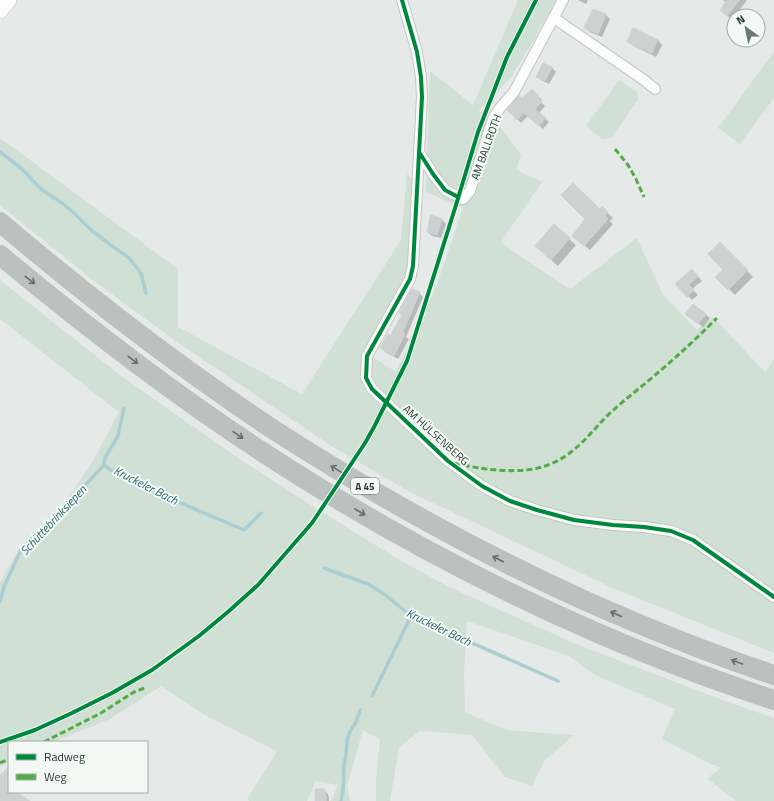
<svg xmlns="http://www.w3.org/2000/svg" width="774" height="801" font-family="'Titillium Web',sans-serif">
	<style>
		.green { fill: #d0e0d4 }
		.shadow { fill: #0003 }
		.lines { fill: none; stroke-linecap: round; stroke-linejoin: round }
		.stream { stroke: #aaced2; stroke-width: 3.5 }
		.building { fill: #cdd2d0; stroke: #ced2d0 }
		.street-casing { stroke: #c2c6c4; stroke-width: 12 }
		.secondary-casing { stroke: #c1c6c4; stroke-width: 16 }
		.highway-casing { stroke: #bdc4c2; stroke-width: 20 }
		.street { stroke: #fbfcfb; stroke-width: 10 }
		.secondary { stroke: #fbfcfb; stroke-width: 15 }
		.highway { stroke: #bbc1bf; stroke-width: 19 }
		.quiet { stroke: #53ac45; stroke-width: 3; stroke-dasharray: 6 3; stroke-linecap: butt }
		.cycleway-casing { stroke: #f3f8f5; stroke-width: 6 }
		.cycleway { stroke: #00873e; stroke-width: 4 }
		.oneway { stroke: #61706b }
		.labels { text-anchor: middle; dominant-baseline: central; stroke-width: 4; stroke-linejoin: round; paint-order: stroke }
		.shield { fill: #f3f8f5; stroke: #63736d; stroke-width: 1 }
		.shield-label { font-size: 10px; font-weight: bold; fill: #253a33 }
		.street-label { font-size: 11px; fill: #253a33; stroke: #f3f8f5 }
		.water-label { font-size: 12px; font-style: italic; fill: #26666e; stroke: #f3f8f5 }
	</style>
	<rect width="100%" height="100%" fill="#e5e9e7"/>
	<path class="green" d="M 518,0 L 556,0 L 532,43 L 511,77 L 479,110 L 498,124 L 521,155 L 516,170 L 542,182 L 501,242 L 520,256 L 570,289 L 637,238 L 663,295 L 697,330 L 713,317 L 765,372 L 774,359 L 774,653 L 615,589 L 412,493 L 336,449 L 181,345 L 94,281 L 0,205 L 0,138 L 178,269 L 178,327 L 302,394 L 401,240 L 407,174 L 414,181 L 410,266 L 363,351 L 396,372 L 436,287 L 463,208 L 426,192 L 430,71 L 473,105 Z
		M 774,52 L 774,98 L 740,144 L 718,128 Z
		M 619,80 L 637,92 L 638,100 L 611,138 L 602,139 L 586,126 Z
		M 0,280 L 121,376 L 241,460 L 314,507 L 398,559 L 449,587 L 576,644 L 725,701 L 774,718 L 774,801 L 736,801 L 707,778 L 721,768 L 709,763 L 662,739 L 675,709 L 595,675 L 569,656 L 467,621 L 464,674 L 465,712 L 506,730 L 574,735 L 544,761 L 532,786 L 505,777 L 472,735 L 420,731 L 399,747 L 390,801 L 376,801 L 376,779 L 380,739 L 363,730 L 347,786 L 350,801 L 331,801 L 338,785 L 316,781 L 307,801 L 249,801 L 248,798 L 277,751 L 205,715 L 161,686 L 110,719 L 53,742 L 9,742 L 9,762 L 0,767 L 0,582 L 18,551 L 38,528 L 62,507 L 93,461 L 119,412 L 0,319 Z"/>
	<path class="shadow" d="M 578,0 L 588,0 L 586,4 Z
		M 723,0 L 747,0 L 732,20 L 721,10 L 727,3 Z
		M 593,10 L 606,15 L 610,19 L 602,37 L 590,32 L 586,28 Z
		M 658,40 L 662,45 L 656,57 L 632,45 L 628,41 Z
		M 544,64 L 552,68 L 556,72 L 549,84 L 541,80 L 537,76 Z
		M 532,90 L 542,100 L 540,101 L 545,106 L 539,113 L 549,122 L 543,129 L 528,116 L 521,123 L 508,110 L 522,100 Z
		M 602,208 L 613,218 L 610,221 L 613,224 L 590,250 L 579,241 Z
		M 442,220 L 446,224 L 441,238 L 432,236 L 428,232 Z
		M 554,226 L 576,245 L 558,266 L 542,252 Z
		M 720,243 L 753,277 L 735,295 L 717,277 L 724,270 Z
		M 692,270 L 702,281 L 692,289 L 698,295 L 692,300 L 676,284 Z
		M 419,293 L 423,297 L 406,337 L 409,339 L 398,359 L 385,352 L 381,348 L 391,337 Z
		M 693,305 L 710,318 L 703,327 L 691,318 Z
		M 324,790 L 328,794 L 328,795 L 329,797 L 329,801 L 316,801 Z"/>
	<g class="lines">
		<path class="stream" d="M 0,152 L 21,168 L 41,189 L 62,203 L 75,214 L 90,229 L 112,246 L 129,258 L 141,273 L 146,293
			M 124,408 L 118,436 L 105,458 L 104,465 L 111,470 L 139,480 L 155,492 L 244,530 L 261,513
			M 324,568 L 368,584 L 384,594 L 411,616 L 558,681
			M 0,602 L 4,587 L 20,552 L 35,535 L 51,522 L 104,465
			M 372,696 L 411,616
			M 341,801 L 343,790 L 344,763 L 346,756 L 347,741 L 350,731 L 356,722 L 360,710"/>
	</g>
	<path class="building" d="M 727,0 L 740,0 L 727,16 L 720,10 Z
		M 593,9 L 606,14 L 598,34 L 584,28 Z
		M 633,28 L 658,40 L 652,53 L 627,42 Z
		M 543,63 L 552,67 L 545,81 L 536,77 Z
		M 532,89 L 539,96 L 538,97 L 542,102 L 535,109 L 546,118 L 539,126 L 524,113 L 517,120 L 507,110 L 519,95 L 522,98 Z
		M 573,183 L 600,209 L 602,206 L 608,212 L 605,215 L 608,219 L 584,246 L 572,236 L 585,219 L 561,195 Z
		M 431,215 L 442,219 L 437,235 L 427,232 L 429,225 L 428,225 Z
		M 554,224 L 570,238 L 551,260 L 535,246 Z
		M 720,242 L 748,270 L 728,290 L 715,277 L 723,270 L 708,254 Z
		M 692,269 L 698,276 L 689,285 L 694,290 L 687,297 L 675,284 Z
		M 412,289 L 420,292 L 403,332 L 405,334 L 394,356 L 380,348 L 388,334 L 390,336 L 402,315 L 399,313 Z
		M 693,304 L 706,314 L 698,324 L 685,314 Z
		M 9,767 L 9,792 L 16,792 L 30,801 L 0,801 L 0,775 Z
		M 315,789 L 325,789 L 324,792 L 326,792 L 326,801 L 315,801 Z"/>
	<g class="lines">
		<g class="street-casing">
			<path id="street" d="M 402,0 L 417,52 L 421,77 L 422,97 L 413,266 L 410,279 L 367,356 L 366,378 L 372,389 L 448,461 L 482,486 L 510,501 L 537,510 L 574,520 L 613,525 L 644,527 L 671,531 L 693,540 L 774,597
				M 554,18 L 644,80 L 655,89
				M 419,152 L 433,174 L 445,190 L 463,199 L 470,191 L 493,119 L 500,108 L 514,92 L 563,0"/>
		</g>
		<g class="secondary-casing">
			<path id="secondary" d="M 0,11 L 9,0"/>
		</g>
		<g class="highway-casing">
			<path id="highway" d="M 0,222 C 61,274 124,324 189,371 C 217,391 245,411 274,430 C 375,495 479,553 588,602 C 649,629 711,654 774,675
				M 0,255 C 84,325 172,393 264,453 C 420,555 596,642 774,700"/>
		</g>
		<use href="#street" class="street"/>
		<use href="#secondary" class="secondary"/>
		<use href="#highway" class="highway"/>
		<path class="quiet" d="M 615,149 L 628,165 L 636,179 L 644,197
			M 455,463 C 481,470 523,475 548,465 C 575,455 589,434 608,415 C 625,399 644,385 661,370 C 681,353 699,336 717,318
			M 44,742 L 101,713 L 134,692 L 147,687
			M 0,763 L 9,759"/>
		<g class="cycleway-casing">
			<path id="cycleway" d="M 402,0 L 417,52 L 421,77 L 422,97 L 413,266 L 410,279 L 367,356 L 366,378 L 372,389 L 448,461 L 482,486 L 510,501 L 537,510 L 574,520 L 613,525 L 644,527 L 671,531 L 693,540 L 774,597
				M 419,152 L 433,174 L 445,190 L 458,197
				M 0,742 L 35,730 L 72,713 L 112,693 L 152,670 L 199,636 L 229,611 L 258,585 L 312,523 L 320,511 L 365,443 L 374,427 L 407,361 L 456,205 L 478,132 L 507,57 L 536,0"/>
		</g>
		<use href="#cycleway" class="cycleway"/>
	</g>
	<defs><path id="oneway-shaft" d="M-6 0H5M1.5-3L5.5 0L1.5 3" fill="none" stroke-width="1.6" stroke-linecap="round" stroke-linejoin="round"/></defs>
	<g class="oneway">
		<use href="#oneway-shaft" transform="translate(30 280) rotate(38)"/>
		<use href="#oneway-shaft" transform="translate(133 360) rotate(37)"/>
		<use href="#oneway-shaft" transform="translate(238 435) rotate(35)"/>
		<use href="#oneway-shaft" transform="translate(336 469) rotate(-149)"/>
		<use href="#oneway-shaft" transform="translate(360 512) rotate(30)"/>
		<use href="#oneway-shaft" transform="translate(498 559) rotate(-153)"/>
		<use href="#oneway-shaft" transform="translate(616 614) rotate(-156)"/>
		<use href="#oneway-shaft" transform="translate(737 662) rotate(-160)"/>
	</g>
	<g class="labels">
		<rect class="shield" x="351" y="478" width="28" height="16" rx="3"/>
		<g class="shield-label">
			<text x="365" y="486">A 45</text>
		</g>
		<g class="street-label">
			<text transform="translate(486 147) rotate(-70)">AM BALLROTH</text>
			<text transform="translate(436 435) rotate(42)">AM HÜLSENBERG</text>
		</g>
		<g class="water-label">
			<text transform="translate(146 485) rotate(27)">Kruckeler Bach</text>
			<text transform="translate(53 520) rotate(-47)">Schüttebrinksiepen</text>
			<text transform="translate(439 627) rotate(26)">Kruckeler Bach</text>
		</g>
	</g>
	<rect x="8" y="741" width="140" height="52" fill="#f3f8f5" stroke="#a1aca7"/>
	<rect x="16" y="754" width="20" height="6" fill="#00873e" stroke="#a1aca7"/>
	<text x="44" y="761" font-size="12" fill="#253a33">Radweg</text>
	<rect x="16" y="774" width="20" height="6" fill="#53ac45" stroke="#a1aca7"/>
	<text x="44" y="781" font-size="12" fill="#253a33">Weg</text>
	<g transform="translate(746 28) rotate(327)"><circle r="19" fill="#f3f8f5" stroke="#a1aca7"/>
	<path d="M0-3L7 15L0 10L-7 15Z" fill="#687772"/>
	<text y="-6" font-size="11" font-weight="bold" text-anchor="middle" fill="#253a33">N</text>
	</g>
</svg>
